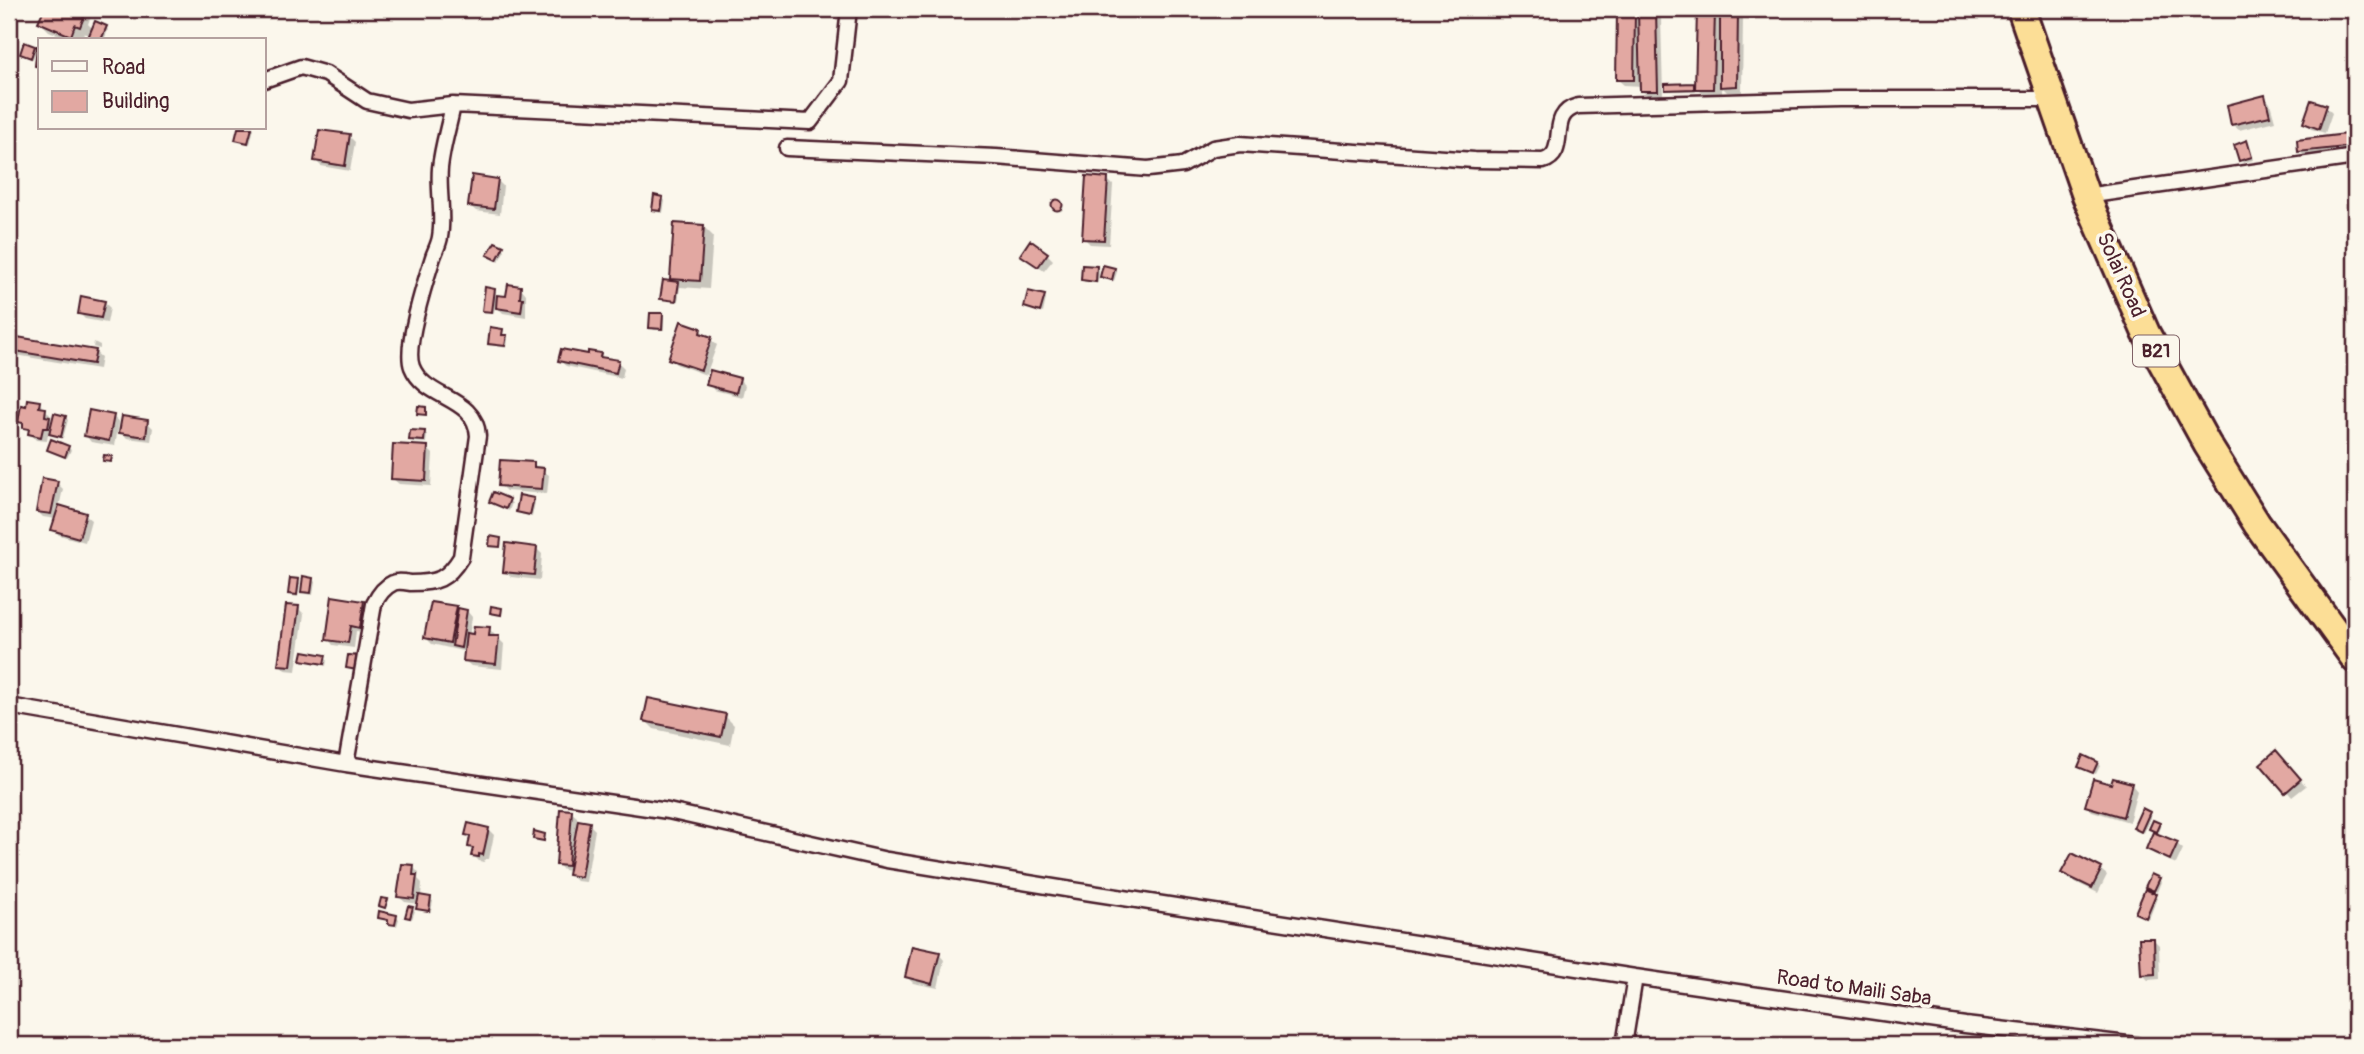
<svg xmlns="http://www.w3.org/2000/svg" width="2364" height="1054" font-family="Pangolin,sans-serif">
	<style>
		.shadow { fill: #0003 }
		.building { fill: #e2a8a2; stroke: #4a1f2b; stroke-width: 2 }
		.lines { fill: none; stroke-linecap: round; stroke-linejoin: round }
		.street-casing { stroke: #4a1f2b; stroke-width: 19 }
		.highway-casing { stroke: #4a1f2b; stroke-width: 32 }
		.street { stroke: #fbf7ec; stroke-width: 14 }
		.highway { stroke: #fcde96; stroke-width: 26 }
		.labels { text-anchor: middle; dominant-baseline: central; stroke-width: 7; stroke-linejoin: round; paint-order: stroke }
		.shield { fill: #fbf7ec; stroke: #7f6065; stroke-width: 2 }
		.shield-label { font-size: 19px; font-weight: bold; fill: #4a1f2b }
		.street-label { font-size: 21px; fill: #4a1f2b; stroke: #fbf7ec }
	</style>
	<rect width="100%" height="100%" fill="#fbf7ec"/>
	<filter id="ink" filterUnits="userSpaceOnUse"><feTurbulence type="fractalNoise" baseFrequency=".0143" numOctaves="2"/><feDisplacementMap in="SourceGraphic" scale="14" xChannelSelector="R" yChannelSelector="G"/><feConvolveMatrix kernelMatrix="1 2 1 2 8 2 1 2 1" color-interpolation-filters="sRGB"/></filter>
	<g filter="url(#ink)">
		<path class="shadow" d="M 46,9 L 94,9 L 88,24 L 93,29 L 106,28 L 108,30 L 104,40 L 88,40 L 91,36 L 84,33 L 81,40 L 72,40 L 49,31 L 40,22 Z
			M 1655,12 L 1661,18 L 1663,96 L 1648,96 L 1642,91 L 1642,86 L 1624,85 L 1618,80 L 1634,13 L 1640,20 Z
			M 1737,12 L 1743,18 L 1742,92 L 1727,92 L 1722,87 L 1722,97 L 1706,97 L 1697,88 L 1715,13 L 1722,20 Z
			M 34,48 L 36,50 L 33,59 L 22,54 Z
			M 1693,85 L 1696,91 L 1669,91 L 1667,89 Z
			M 2265,97 L 2270,103 L 2275,121 L 2239,130 L 2233,125 L 2229,106 Z
			M 2326,107 L 2332,113 L 2325,133 L 2311,129 L 2306,123 Z
			M 240,128 L 254,128 L 250,144 L 237,139 Z
			M 2355,135 L 2355,152 L 2306,157 L 2300,152 L 2299,141 Z
			M 349,136 L 355,142 L 350,171 L 321,166 L 316,161 Z
			M 2247,142 L 2253,160 L 2243,163 L 2241,160 Z
			M 9,148 L 17,154 L 15,167 L 9,166 Z
			M 1107,179 L 1113,185 L 1109,245 L 1090,244 L 1084,238 Z
			M 497,180 L 503,186 L 500,214 L 476,211 L 470,206 Z
			M 663,198 L 665,201 L 663,213 L 656,212 L 654,209 Z
			M1054.5 207a4.5 4.5 0 1 1 9 0a4.5 4.5 0 1 1-9 0Z
			M 704,227 L 713,236 L 709,289 L 680,287 L 678,302 L 664,300 L 662,298 L 677,284 L 671,278 Z
			M 503,248 L 505,250 L 499,261 L 492,257 Z
			M 1047,254 L 1053,260 L 1044,271 L 1028,260 Z
			M 1096,268 L 1099,270 L 1098,283 L 1085,282 L 1082,280 Z
			M 1114,270 L 1117,272 L 1114,281 L 1102,276 Z
			M 521,288 L 526,294 L 526,317 L 503,313 L 495,305 L 494,313 L 484,310 L 495,290 L 496,297 L 507,298 Z
			M 1044,297 L 1046,299 L 1043,313 L 1026,307 Z
			M 104,302 L 110,308 L 107,323 L 85,319 L 80,314 Z
			M 9,308 L 15,311 L 11,328 L 9,327 Z
			M 662,315 L 664,317 L 664,330 L 654,330 L 651,327 Z
			M 502,330 L 504,337 L 508,339 L 507,348 L 492,345 L 489,343 Z
			M 700,330 L 717,345 L 706,375 L 676,364 L 670,358 Z
			M 94,342 L 100,345 L 100,349 L 93,347 Z
			M 10,349 L 95,352 L 101,357 L 99,369 L 16,355 Z
			M 600,355 L 605,359 L 618,362 L 624,368 L 622,378 L 566,366 L 560,361 Z
			M 739,379 L 745,385 L 742,397 L 714,390 L 708,384 Z
			M 39,403 L 51,416 L 50,420 L 53,423 L 66,418 L 68,420 L 63,438 L 48,433 L 47,441 L 36,440 L 20,422 L 27,408 Z
			M 113,417 L 119,422 L 115,446 L 91,442 L 86,436 Z
			M 147,422 L 153,428 L 151,441 L 127,438 L 121,432 Z
			M 424,433 L 427,435 L 426,443 L 413,442 L 411,439 Z
			M 68,447 L 71,450 L 67,458 L 49,450 Z
			M 427,448 L 433,454 L 431,486 L 399,484 L 393,479 Z
			M 533,464 L 549,475 L 547,494 L 506,491 L 500,485 Z
			M 57,483 L 63,489 L 59,507 L 85,515 L 91,520 L 85,542 L 59,535 L 53,529 L 56,519 L 43,517 L 37,511 Z
			M 494,494 L 512,503 L 509,511 L 491,502 Z
			M 533,499 L 535,502 L 532,517 L 521,514 L 518,512 Z
			M 536,548 L 542,554 L 540,580 L 511,577 L 505,571 Z
			M 312,579 L 315,582 L 313,595 L 306,594 L 303,591 Z
			M 298,581 L 300,583 L 298,597 L 292,596 L 290,594 Z
			M 363,602 L 369,608 L 365,632 L 356,631 L 354,648 L 333,645 L 328,639 Z
			M 298,608 L 304,614 L 296,671 L 285,670 L 280,664 Z
			M 456,608 L 467,611 L 472,617 L 469,636 L 475,636 L 489,629 L 495,635 L 494,638 L 498,638 L 504,644 L 502,669 L 471,666 L 465,661 L 466,652 L 432,644 L 426,638 Z
			M 325,657 L 327,660 L 326,666 L 303,660 Z
			M 725,716 L 734,725 L 730,745 L 654,729 L 645,720 Z
			M 2282,758 L 2306,786 L 2292,797 L 2263,764 Z
			M 2097,763 L 2100,766 L 2096,774 L 2082,768 Z
			M 2114,780 L 2132,785 L 2137,791 L 2129,822 L 2092,811 L 2087,806 L 2112,786 Z
			M 571,812 L 577,817 L 577,822 L 589,824 L 595,830 L 586,882 L 576,881 L 570,875 L 571,871 L 563,870 L 558,864 Z
			M 2149,814 L 2151,816 L 2144,833 L 2137,830 Z
			M 2159,824 L 2161,827 L 2158,835 L 2177,844 L 2183,849 L 2176,864 L 2154,854 L 2148,849 Z
			M 488,829 L 494,835 L 489,859 L 485,859 L 484,862 L 479,861 L 473,855 L 474,851 L 470,846 L 471,839 L 467,835 Z
			M 2072,856 L 2101,870 L 2107,875 L 2098,893 L 2069,879 L 2064,873 Z
			M 413,867 L 419,873 L 418,879 L 422,883 L 421,897 L 433,901 L 431,912 L 421,910 L 419,904 L 405,902 L 399,897 Z
			M 2159,879 L 2161,882 L 2157,892 L 2148,887 Z
			M 2155,895 L 2157,898 L 2149,919 L 2139,915 Z
			M 412,909 L 415,911 L 412,919 L 406,916 Z
			M 396,916 L 399,919 L 397,926 L 380,917 Z
			M 2153,939 L 2159,945 L 2160,979 L 2148,980 L 2142,974 Z
			M 939,954 L 944,960 L 938,988 L 913,983 L 907,977 Z"/>
		<path class="building" d="M 44,9 L 82,9 L 79,15 L 84,17 L 80,27 L 75,25 L 71,36 L 38,22 Z
			M 1638,11 L 1656,11 L 1658,91 L 1640,91 Z
			M 1697,11 L 1715,11 L 1713,89 L 1695,89 Z
			M 1720,11 L 1738,11 L 1737,86 L 1720,87 Z
			M 1617,12 L 1635,12 L 1634,80 L 1616,80 Z
			M 95,21 L 107,26 L 101,40 L 87,40 Z
			M 24,42 L 35,46 L 31,58 L 20,54 Z
			M 37,46 L 40,46 L 40,67 L 35,66 Z
			M 1694,83 L 1694,89 L 1665,90 L 1665,84 Z
			M 2265,95 L 2270,116 L 2231,125 L 2227,105 Z
			M 2311,100 L 2327,105 L 2319,129 L 2303,123 Z
			M 238,128 L 252,128 L 248,143 L 235,140 Z
			M 319,130 L 350,134 L 345,166 L 314,161 Z
			M 2355,133 L 2355,146 L 2298,152 L 2297,140 Z
			M 2247,140 L 2252,157 L 2239,161 L 2234,145 Z
			M 472,175 L 498,179 L 494,209 L 468,206 Z
			M 1086,176 L 1108,178 L 1104,240 L 1082,239 Z
			M 654,195 L 663,197 L 661,211 L 652,210 Z
			M1051.5 205a5.5 5.5 0 1 1 11 0a5.5 5.5 0 1 1-11 0Z
			M 674,223 L 704,225 L 700,281 L 670,279 Z
			M 1030,240 L 1048,253 L 1038,267 L 1020,255 Z
			M 495,242 L 504,246 L 497,260 L 487,255 Z
			M 1082,265 L 1097,266 L 1096,282 L 1081,280 Z
			M 1103,265 L 1115,268 L 1112,280 L 1100,277 Z
			M 663,280 L 679,282 L 676,301 L 660,299 Z
			M 508,284 L 521,286 L 520,298 L 523,298 L 521,312 L 496,308 L 497,295 L 506,296 Z
			M 485,287 L 495,289 L 492,312 L 482,311 Z
			M 1028,291 L 1045,295 L 1040,312 L 1024,307 Z
			M 81,296 L 105,301 L 101,318 L 78,314 Z
			M 9,306 L 14,307 L 9,326 Z
			M 650,313 L 663,313 L 662,329 L 649,328 Z
			M 681,321 L 701,328 L 700,333 L 712,337 L 701,370 L 668,359 Z
			M 490,327 L 503,329 L 502,335 L 507,335 L 505,346 L 488,344 Z
			M 11,336 L 96,350 L 93,364 L 9,350 Z
			M 561,349 L 588,354 L 588,351 L 601,353 L 600,357 L 619,360 L 616,373 L 558,361 Z
			M 710,370 L 740,378 L 736,393 L 706,385 Z
			M 27,399 L 40,401 L 39,407 L 46,408 L 45,416 L 50,417 L 48,428 L 43,428 L 41,437 L 28,434 L 29,429 L 23,428 L 23,423 L 18,422 L 21,405 L 26,406 Z
			M 418,406 L 426,407 L 426,415 L 417,414 Z
			M 89,410 L 114,415 L 109,441 L 84,436 Z
			M 54,413 L 66,416 L 61,437 L 49,434 Z
			M 122,416 L 148,420 L 146,437 L 119,433 Z
			M 410,430 L 425,431 L 424,441 L 409,440 Z
			M 51,439 L 69,446 L 65,457 L 47,450 Z
			M 393,444 L 428,446 L 426,481 L 391,479 Z
			M 104,455 L 112,456 L 111,462 L 103,461 Z
			M 500,460 L 534,462 L 534,467 L 544,468 L 542,489 L 498,486 Z
			M 42,478 L 58,481 L 51,514 L 36,512 Z
			M 493,492 L 510,499 L 506,509 L 489,502 Z
			M 519,495 L 534,498 L 530,515 L 516,512 Z
			M 59,505 L 86,513 L 79,538 L 51,530 Z
			M 490,536 L 501,538 L 500,547 L 489,546 Z
			M 506,543 L 537,547 L 534,575 L 503,572 Z
			M 303,576 L 313,578 L 311,593 L 301,592 Z
			M 290,578 L 299,579 L 297,595 L 288,594 Z
			M 332,596 L 364,601 L 360,628 L 351,626 L 348,643 L 326,640 Z
			M 431,602 L 457,606 L 450,643 L 424,638 Z
			M 286,605 L 299,606 L 291,666 L 278,665 Z
			M 491,606 L 502,608 L 501,615 L 490,613 Z
			M 458,608 L 467,610 L 461,648 L 452,646 Z
			M 474,626 L 490,627 L 489,636 L 499,636 L 496,664 L 463,661 L 466,633 L 473,634 Z
			M 303,651 L 326,655 L 324,664 L 301,660 Z
			M 348,655 L 360,656 L 357,670 L 346,668 Z
			M 648,698 L 726,714 L 721,737 L 643,721 Z
			M 2276,750 L 2301,779 L 2285,793 L 2260,764 Z
			M 2083,755 L 2098,762 L 2093,773 L 2078,767 Z
			M 2113,778 L 2132,783 L 2123,817 L 2085,806 L 2093,779 L 2111,784 Z
			M 2142,808 L 2150,812 L 2141,832 L 2133,828 Z
			M 560,809 L 572,810 L 568,866 L 556,865 Z
			M 578,820 L 590,822 L 581,877 L 568,875 Z
			M 2153,820 L 2160,823 L 2156,832 L 2149,829 Z
			M 468,823 L 489,828 L 483,855 L 479,854 L 479,857 L 471,856 L 473,848 L 468,847 L 470,836 L 465,835 Z
			M 534,831 L 545,834 L 544,841 L 533,839 Z
			M 2153,832 L 2178,842 L 2170,860 L 2146,849 Z
			M 2072,853 L 2102,868 L 2092,888 L 2061,873 Z
			M 402,864 L 414,865 L 413,875 L 417,875 L 414,899 L 397,897 Z
			M 2151,874 L 2160,878 L 2154,891 L 2145,887 Z
			M 2145,889 L 2156,894 L 2146,918 L 2135,913 Z
			M 419,895 L 431,897 L 429,911 L 416,909 Z
			M 381,898 L 388,899 L 385,908 L 379,906 Z
			M 408,906 L 413,907 L 410,918 L 405,917 Z
			M 379,911 L 397,915 L 395,925 L 388,924 L 388,920 L 378,918 Z
			M 2139,938 L 2154,938 L 2155,974 L 2141,975 Z
			M 912,946 L 940,952 L 932,984 L 905,977 Z"/>
		<g class="lines">
			<g class="street-casing">
				<path id="street" d="M 264,80 L 301,67 L 326,74 L 367,101 L 408,110 L 453,105 L 810,122 L 841,81 L 849,9
					M 787,148 L 996,157 L 1148,169 L 1183,165 L 1213,148 L 1240,144 L 1474,160 L 1543,161 C 1571,153 1545,114 1578,106 L 1838,99 L 2051,99
					M 2086,196 L 2355,157
					M 9,706 L 346,764 L 668,811 L 887,860 L 1072,890 L 1635,977 L 1965,1025 L 2136,1045
					M 346,764 L 374,604 C 378,596 384,587 393,583 C 397,581 405,582 410,583 C 437,583 447,580 461,557 L 478,436 C 476,396 425,400 412,367 C 404,347 426,279 433,257 C 435,251 439,244 440,237 C 444,215 438,191 440,168 C 442,147 449,126 453,105
					M 1624,1045 L 1635,977"/>
			</g>
			<g class="highway-casing">
				<path id="highway" d="M 2021,9 L 2086,196 L 2146,333 L 2207,444 L 2257,524 L 2355,659"/>
			</g>
			<use href="#street" class="street"/>
			<use href="#highway" class="highway"/>
		</g>
	</g>
	<g class="labels">
		<rect class="shield" x="2133" y="335.5" width="46" height="31" rx="5"/>
		<g class="shield-label">
			<text x="2156" y="351">B21</text>
		</g>
		<g class="street-label">
			<text transform="translate(2121 275) rotate(66)">Solai Road</text>
			<text transform="translate(1854 988) rotate(8)">Road to Maili Saba</text>
		</g>
	</g>
	<rect width="2364" height="1054" fill="none" stroke="#fbf7ec" stroke-width="35"/>
	<rect x="18" y="18" width="2329" height="1019" fill="none" stroke="#4a1f2b" stroke-width="2.5" filter="url(#ink)"/>
	<rect x="38" y="38" width="228" height="91" fill="#fbf7ec" stroke="#b4a19f" stroke-width="2"/>
	<rect x="52" y="61" width="35" height="10" fill="#fbf7ec" stroke="#b4a19f" stroke-width="2"/>
	<text x="102" y="74" font-size="21" fill="#4a1f2b">Road</text>
	<rect x="52" y="91" width="35" height="21" fill="#e2a8a2" stroke="#b4a19f" stroke-width="2"/>
	<text x="102" y="108" font-size="21" fill="#4a1f2b">Building</text>
</svg>
